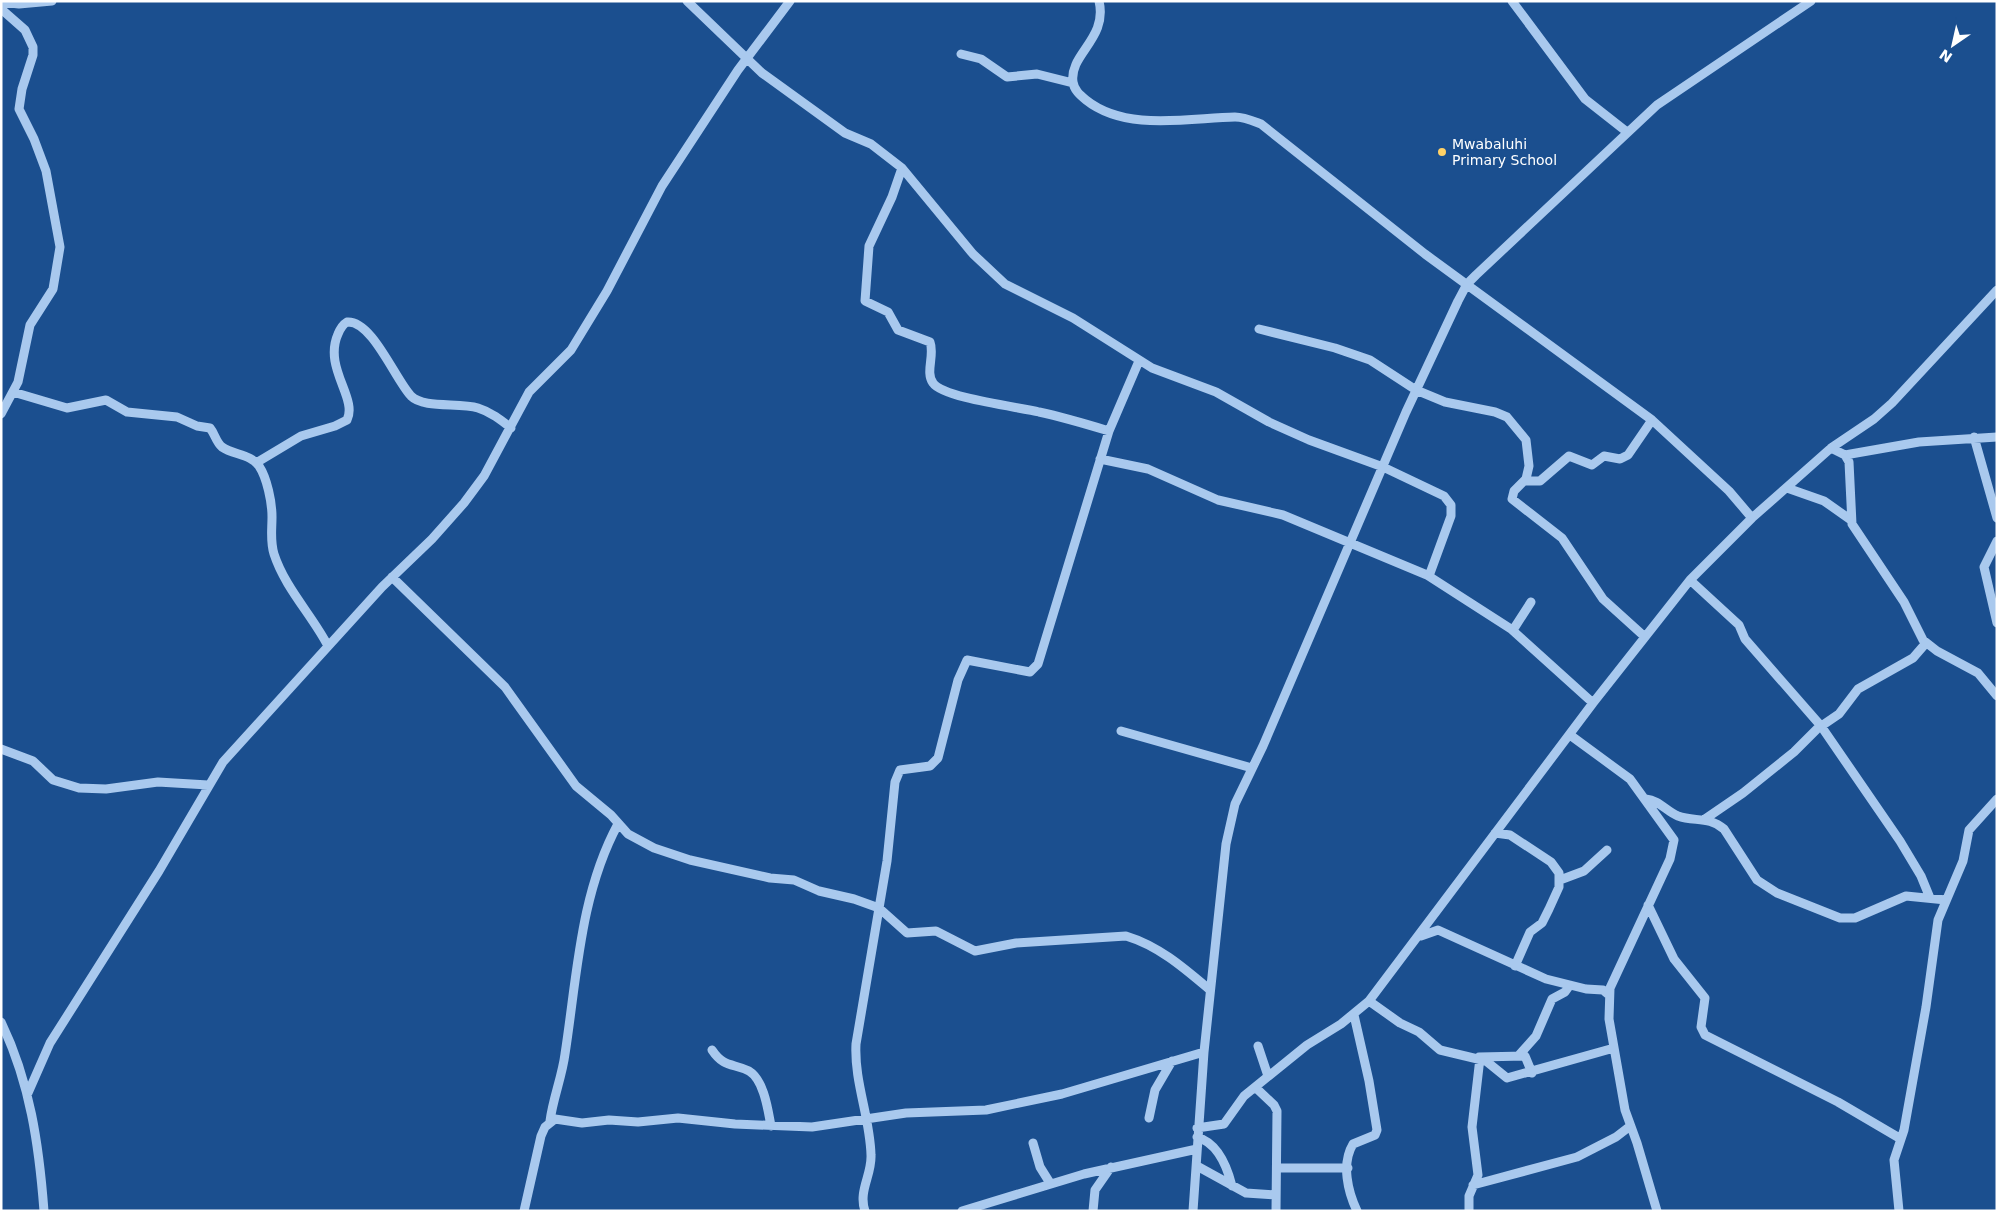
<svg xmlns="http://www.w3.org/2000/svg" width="1998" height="1212" font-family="'DejaVu Sans',sans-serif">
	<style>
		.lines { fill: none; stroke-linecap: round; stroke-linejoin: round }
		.minor { stroke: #a9c9ee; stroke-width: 9 }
		.poi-dot { fill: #ffd166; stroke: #1b4f8f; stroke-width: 2 }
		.labels { text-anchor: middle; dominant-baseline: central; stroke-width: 4; stroke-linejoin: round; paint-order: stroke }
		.poi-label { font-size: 14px; fill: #fff; stroke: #1b4f8f; text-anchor: start }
	</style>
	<rect width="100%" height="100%" fill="#1b4f8f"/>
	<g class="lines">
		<path class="minor" d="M 687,1 L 762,73 L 845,133 L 871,144 L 902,168 L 973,254 L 1005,284 L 1073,318 L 1152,368 L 1216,392 L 1269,422 L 1309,440 L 1383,467 L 1444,496 L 1451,505 L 1451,516 L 1429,576
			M 1099,1 C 1108,39 1069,54 1073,82 C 1074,90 1080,95 1086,100 C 1126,132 1189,118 1235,117 C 1244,117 1253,121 1261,124 L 1425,254 L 1652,420 L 1729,491 L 1752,518
			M 1512,1 L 1585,99 L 1627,132
			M 1,2 L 19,4 L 52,1
			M 1,9 L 25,30 L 33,47 L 33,55 L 22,89 L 19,109 L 34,139 L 46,171 L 60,247 L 53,289 L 30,325 L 18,382 L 1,414
			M 961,54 L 981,59 L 1007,77 L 1037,74 L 1073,83
			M 902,168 L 892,197 L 869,246 L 865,301 L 888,312 L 898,330 L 930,342 C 935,355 925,372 933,383 C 943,398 1019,407 1039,412 C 1062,417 1086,424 1109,431
			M 1259,329 L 1335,348 L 1370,360 L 1416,390 L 1445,402 L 1495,412 L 1507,417 L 1526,440 L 1529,466 L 1526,479 L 1514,491 L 1512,499 L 1562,538 L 1603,599 L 1645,637
			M 13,392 L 67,408 L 106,400 L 127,412 L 177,417 L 197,426 L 210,428 C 215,434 216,442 222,447 C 233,455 251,454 259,466 C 267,478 272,502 272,517 C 272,530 270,541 274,554 C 285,588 312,615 328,646
			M 1974,437 L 1997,518
			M 1831,448 L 1845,455 L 1849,462 L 1852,524 L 1904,602 L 1923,640 L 1937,651 L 1978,673 L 1997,696
			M 1845,455 L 1919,442 L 1997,437
			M 1100,459 L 1148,469 L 1218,500 L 1283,515 L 1427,575 L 1511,629 L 1593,703
			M 256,463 L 301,436 L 335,426 L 347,420 C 358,398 323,368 338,334 C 340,329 342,325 347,322 C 372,320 395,379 411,396 C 424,409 459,402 478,408 C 491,412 501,420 511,428
			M 1524,481 L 1540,481 L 1569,456 L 1592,465 L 1604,456 L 1620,459 L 1628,455 L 1652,420
			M 1787,488 L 1824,501 L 1851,520
			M 1997,541 L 1984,567 L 1997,623
			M 392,577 L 505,687 L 576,786 L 611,815 L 628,834 L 654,848 L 690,860 L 770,878 L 794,880 L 819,891 L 854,899 L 879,908 L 907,933 L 936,931 L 975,951 L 1016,943 L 1126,936 C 1159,946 1184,968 1210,990
			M 1690,580 L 1739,625 L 1745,639 L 1821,726 L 1900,841 L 1921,876 L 1930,898
			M 1513,630 L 1531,602
			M 1121,731 L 1252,768
			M 1570,735 L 1630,779 L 1674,840 L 1670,859 L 1610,988 L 1609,1019 L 1625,1110 L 1637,1143 L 1657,1211
			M 1,749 L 33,761 L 53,780 L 79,788 L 106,789 L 158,782 L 208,785
			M 1646,799 C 1659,800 1666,811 1678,816 C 1694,822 1709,816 1724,829 L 1757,880 L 1777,893 L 1840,918 L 1855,918 L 1906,896 L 1946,900
			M 1705,819 L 1743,793 L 1794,752 L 1817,729 L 1839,714 L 1858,689 L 1913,658 L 1926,643
			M 1495,833 L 1510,835 L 1551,862 L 1559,873 L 1559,887 L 1549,909 L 1542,923 L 1530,932 L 1515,966
			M 1560,880 L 1584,871 L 1607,850
			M 1648,905 L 1674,959 L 1705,998 L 1701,1027 L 1705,1035 L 1838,1102 L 1901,1139
			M 1421,936 L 1438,930 L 1546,979 L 1586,989 L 1603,990 L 1609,995
			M 1369,1001 L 1400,1023 L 1419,1032 L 1440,1050 L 1486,1061 L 1507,1078 L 1614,1048
			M 1354,1015 L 1369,1081 L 1377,1130 L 1375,1135 L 1353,1144 C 1341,1164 1348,1192 1357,1211
			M 1,1022 C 30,1082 39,1145 44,1211
			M 1258,1046 L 1268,1076
			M 712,1050 C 724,1068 733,1063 749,1071 C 764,1080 768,1110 771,1126
			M 1519,1055 L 1536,1036 L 1552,999 L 1565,992 L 1570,985
			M 1479,1057 L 1525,1056 L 1532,1073
			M 1255,1087 L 1274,1105 L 1277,1111 L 1276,1211
			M 28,1093 L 50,1043 L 159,871 L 223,762 L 382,587 L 432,539 L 464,503 L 484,476 L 529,392 L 571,350 L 607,291 L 662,186 L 738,70 L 790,1
			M 1149,1118 L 1155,1090 L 1172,1061
			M 550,1121 C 553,1098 562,1077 565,1054 C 577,977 580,894 618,824
			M 1197,1128 L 1224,1124 L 1244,1096 L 1307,1045 L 1341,1024 L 1369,1001 L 1593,703 L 1690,580 L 1752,518 L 1831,448 L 1874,419 L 1892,403 L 1997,290
			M 1197,1137 C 1218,1143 1227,1166 1232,1186
			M 1033,1143 L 1040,1167 L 1050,1183
			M 1197,1166 L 1246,1193 L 1276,1195
			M 1277,1168 L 1348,1168
			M 1473,1185 L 1577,1157 L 1616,1137 L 1629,1127
			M 524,1211 L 541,1136 L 545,1127 L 555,1119 L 582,1123 L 609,1120 L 638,1122 L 678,1118 L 735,1124 L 812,1127 L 906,1113 L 986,1110 L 1062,1094 L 1204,1052
			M 865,1211 C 858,1191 872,1175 871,1155 C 870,1117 854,1082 856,1044 L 887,861 L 895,782 L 900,770 L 930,766 L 938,758 L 958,680 L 967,660 L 1030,672 L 1038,664 L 1109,431 L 1139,361
			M 962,1211 L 1084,1174 L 1197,1149
			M 1093,1211 L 1095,1190 L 1111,1167
			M 1193,1211 L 1204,1052 L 1226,844 L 1235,804 L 1263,746 L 1406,412 L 1458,301 L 1467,284 L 1476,275 L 1657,105 L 1811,1
			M 1469,1211 L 1469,1196 L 1478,1175 L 1472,1127 L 1480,1058
			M 1899,1211 L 1894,1160 L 1904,1130 L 1926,1007 L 1938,920 L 1963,861 L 1969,830 L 1997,799"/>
	</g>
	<circle class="poi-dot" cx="1442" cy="152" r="5"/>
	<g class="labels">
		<g class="poi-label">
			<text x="1452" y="144">Mwabaluhi<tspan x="1452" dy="16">Primary School</tspan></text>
		</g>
	</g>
	<rect width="1998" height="1212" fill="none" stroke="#ffffff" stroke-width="5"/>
	<g transform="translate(1953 45) rotate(214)" stroke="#1b4f8f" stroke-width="4" paint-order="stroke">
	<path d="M0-4L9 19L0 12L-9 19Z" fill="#ffffff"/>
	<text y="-8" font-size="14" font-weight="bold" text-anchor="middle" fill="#ffffff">N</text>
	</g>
</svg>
